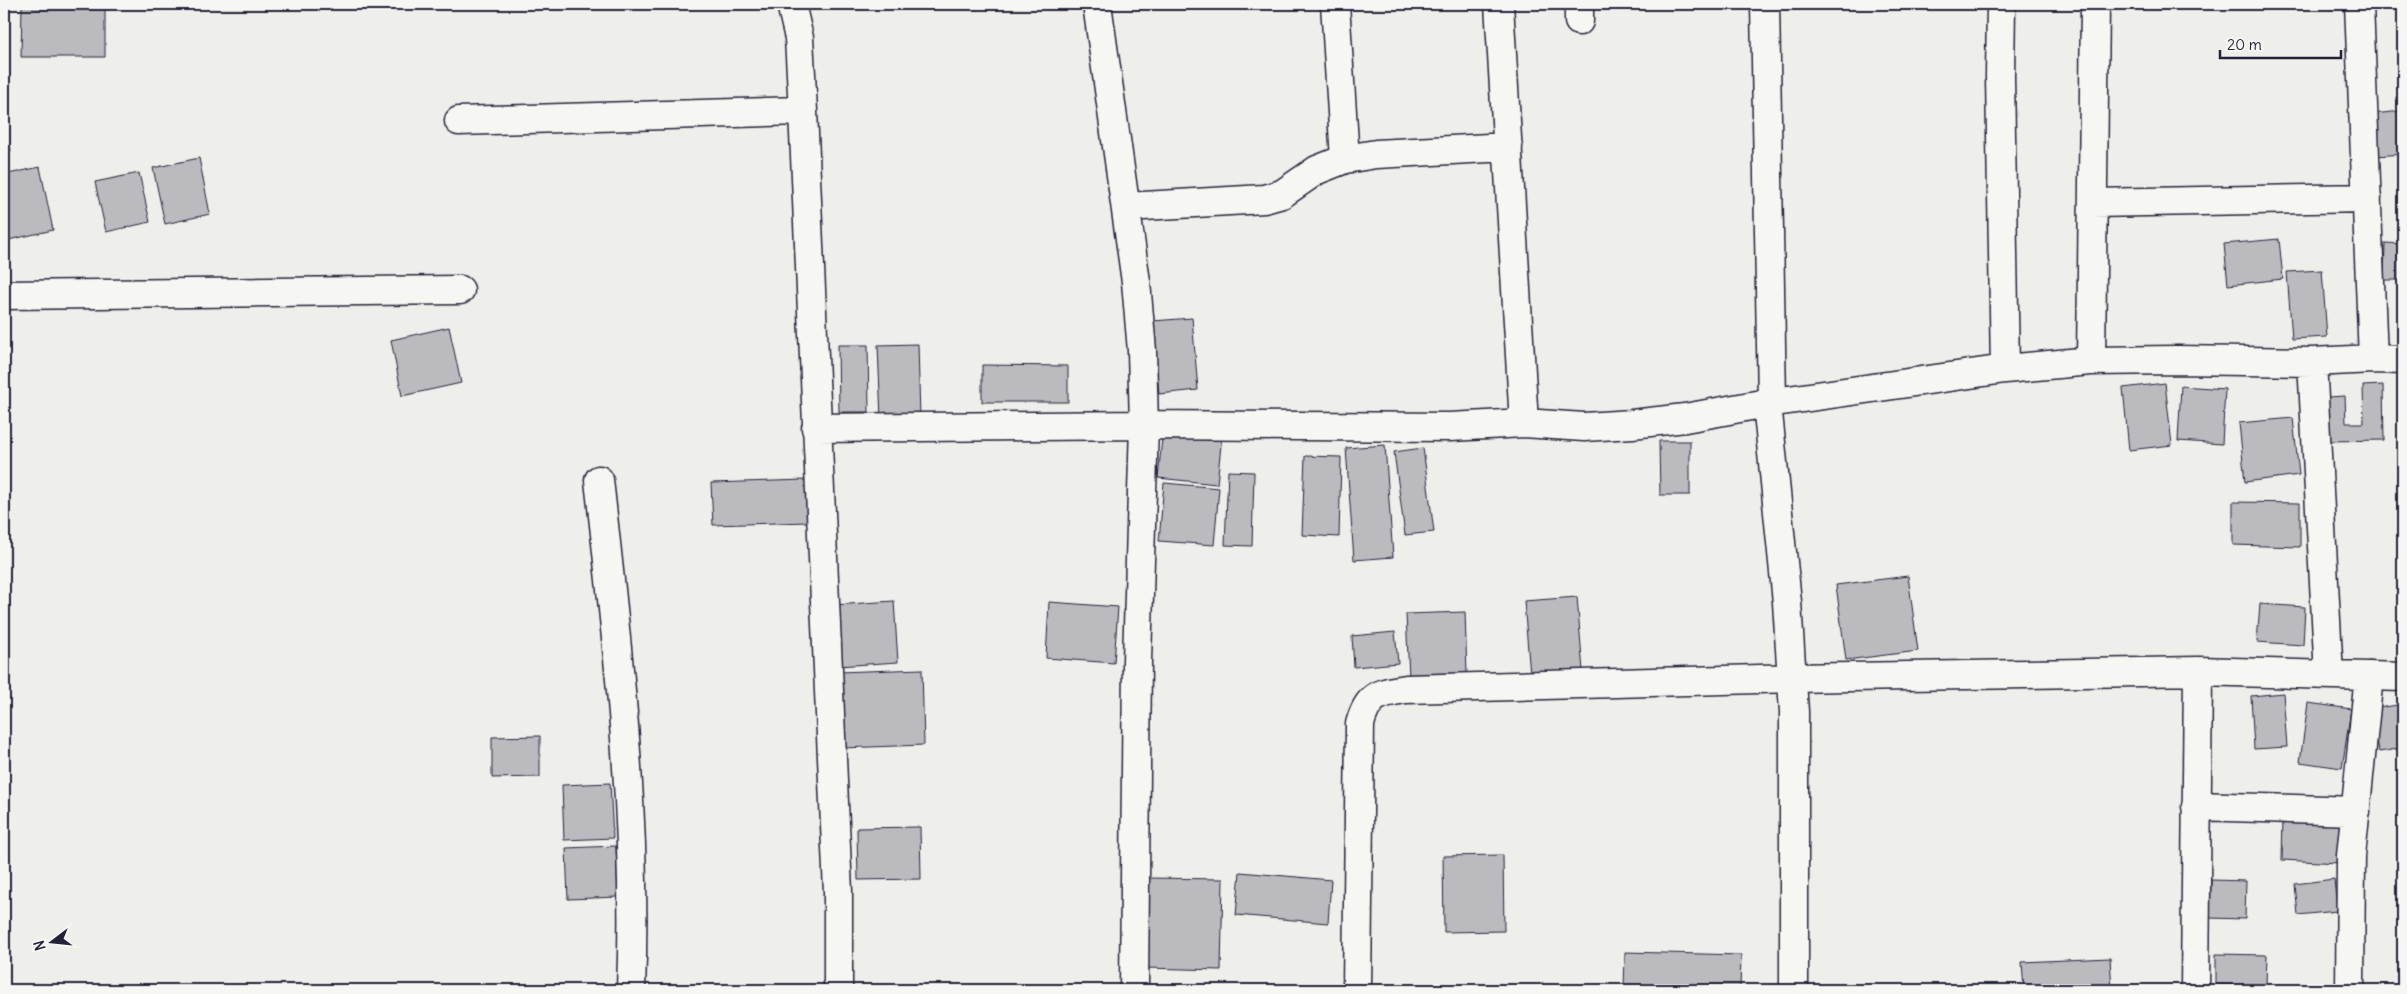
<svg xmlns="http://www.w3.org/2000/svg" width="2407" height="994" font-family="Delius,sans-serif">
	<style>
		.building { fill: #bbbbbf; stroke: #22223b }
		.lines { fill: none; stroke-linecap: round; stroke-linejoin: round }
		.minor-casing { stroke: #22223b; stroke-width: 31 }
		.minor { stroke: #f6f6f2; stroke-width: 28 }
	</style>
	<rect width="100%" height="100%" fill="#eeeeeb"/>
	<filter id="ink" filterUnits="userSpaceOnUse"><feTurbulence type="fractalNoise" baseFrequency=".02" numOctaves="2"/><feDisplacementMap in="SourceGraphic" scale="10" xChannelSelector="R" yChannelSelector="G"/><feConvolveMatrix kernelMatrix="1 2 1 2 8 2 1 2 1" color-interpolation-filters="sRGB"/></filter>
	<g filter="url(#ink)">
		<path class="building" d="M 4,4 L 6,4 L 8,46 L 4,46 Z
			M 22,4 L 105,4 L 105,57 L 21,57 Z
			M 2403,111 L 2403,154 L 2376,156 L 2372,114 Z
			M 4,119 L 11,151 L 4,152 Z
			M 199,158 L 210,214 L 165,224 L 153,168 Z
			M 40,167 L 53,230 L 4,241 L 4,175 Z
			M 139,173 L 150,222 L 106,232 L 95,182 Z
			M 2279,239 L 2283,279 L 2228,285 L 2224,244 Z
			M 2385,243 L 2403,244 L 2403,280 L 2384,280 Z
			M 2322,270 L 2327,337 L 2292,339 L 2287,272 Z
			M 1192,318 L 1198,390 L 1159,394 L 1153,321 Z
			M 449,327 L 461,383 L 402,396 L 391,340 Z
			M 918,344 L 920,419 L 881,420 L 878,345 Z
			M 838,345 L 868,345 L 869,412 L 839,412 Z
			M 982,365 L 1068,366 L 1068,402 L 982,402 Z
			M 2165,383 L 2172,445 L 2129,450 L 2123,388 Z
			M 2383,385 L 2384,440 L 2329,441 L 2328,397 L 2345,396 L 2346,423 L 2364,423 L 2363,386 Z
			M 2181,386 L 2225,389 L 2222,444 L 2178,441 Z
			M 2293,418 L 2299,475 L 2245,482 L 2239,423 Z
			M 1163,429 L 1222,435 L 1217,484 L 1158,478 Z
			M 1659,441 L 1690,441 L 1690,495 L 1660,495 Z
			M 1385,445 L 1393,557 L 1354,560 L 1346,448 Z
			M 1423,448 L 1434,532 L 1405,535 L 1394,452 Z
			M 1305,456 L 1341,457 L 1339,537 L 1302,535 Z
			M 1228,471 L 1254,472 L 1252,546 L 1225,545 Z
			M 806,480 L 808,522 L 713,525 L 711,483 Z
			M 1164,483 L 1219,488 L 1214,545 L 1159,541 Z
			M 2233,502 L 2300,503 L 2300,547 L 2233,545 Z
			M 1908,576 L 1918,651 L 1846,660 L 1836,585 Z
			M 1577,597 L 1583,671 L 1530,675 L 1524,601 Z
			M 894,601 L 898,662 L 838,666 L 834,605 Z
			M 1049,602 L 1118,607 L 1114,663 L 1046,658 Z
			M 2260,604 L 2305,607 L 2303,645 L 2257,642 Z
			M 1465,612 L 1467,675 L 1409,677 L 1406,614 Z
			M 1395,632 L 1398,663 L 1354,667 L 1352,636 Z
			M 922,669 L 924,745 L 842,748 L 839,672 Z
			M 2283,693 L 2287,747 L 2254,749 L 2251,696 Z
			M 2308,703 L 2351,709 L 2342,768 L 2300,762 Z
			M 2403,704 L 2403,748 L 2379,752 L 2373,709 Z
			M 540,736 L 540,777 L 492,778 L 492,737 Z
			M 610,783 L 613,838 L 564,840 L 562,785 Z
			M 2283,817 L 2341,819 L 2339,863 L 2282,860 Z
			M 920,827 L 921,879 L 858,880 L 857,828 Z
			M 616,846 L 618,897 L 568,899 L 566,848 Z
			M 1503,855 L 1504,931 L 1444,932 L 1443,856 Z
			M 1240,872 L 1331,880 L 1328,923 L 1236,915 Z
			M 1147,878 L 1223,879 L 1221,970 L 1145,968 Z
			M 2334,879 L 2337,911 L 2298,915 L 2295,884 Z
			M 2211,880 L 2246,881 L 2245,919 L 2210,918 Z
			M 1625,952 L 1741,955 L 1740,990 L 1624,990 Z
			M 2216,954 L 2267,955 L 2266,985 L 2216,985 Z
			M 2110,958 L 2112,990 L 2024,990 L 2022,962 Z"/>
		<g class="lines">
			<g class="minor-casing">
				<path id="minor" d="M 791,4 L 799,38 L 803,111 L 838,892 L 838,990
					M 1097,4 L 1136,282 L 1142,351 L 1144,425 L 1137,661 L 1134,990
					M 1335,4 L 1345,159
					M 1499,4 L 1524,423
					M 1579,4 L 1579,21
					M 1765,4 L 1772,402
					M 2001,4 L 2000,77 L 2005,369
					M 2359,4 L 2373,359
					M 459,121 L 803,111
					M 2093,203 L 2367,198
					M 1126,207 L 1264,199 L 1282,194 L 1317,170 L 1345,159 L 1376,154 L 1508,147
					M 4,295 L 460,290
					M 2091,361 L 2095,4
					M 2312,362 L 2329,675
					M 1767,403 L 1787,602 L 1794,712 L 1794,990
					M 816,428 L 1144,425 L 1450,427 L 1524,423 L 1584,427 L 1632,424 L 1685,418 L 1767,403 L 2005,369 L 2091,361 L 2177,360 L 2312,362 L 2373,359 L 2403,360
					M 599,480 C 618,649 638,821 631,990
					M 2196,806 L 2356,811
					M 1357,990 L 1360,724 C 1368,695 1378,693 1406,689 L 1791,678 L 2198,671 L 2403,677
					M 2195,990 L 2198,671
					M 2350,990 L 2351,856 L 2369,676"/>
			</g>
			<use href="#minor" class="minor"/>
		</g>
	</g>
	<rect width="2407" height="994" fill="none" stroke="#f6f6f2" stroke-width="20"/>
	<rect x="10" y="10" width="2387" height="974" fill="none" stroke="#22223b" stroke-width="2" filter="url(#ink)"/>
	<g transform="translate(52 942) rotate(254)" stroke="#f6f6f2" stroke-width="4" paint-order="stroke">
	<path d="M0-4L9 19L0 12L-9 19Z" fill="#22223b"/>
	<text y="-8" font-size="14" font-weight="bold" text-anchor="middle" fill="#22223b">N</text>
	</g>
	<path d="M2220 50v8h121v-8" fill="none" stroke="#22223b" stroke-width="2.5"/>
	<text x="2227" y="50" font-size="15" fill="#22223b" stroke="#f6f6f2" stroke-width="4" paint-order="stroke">20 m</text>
</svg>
